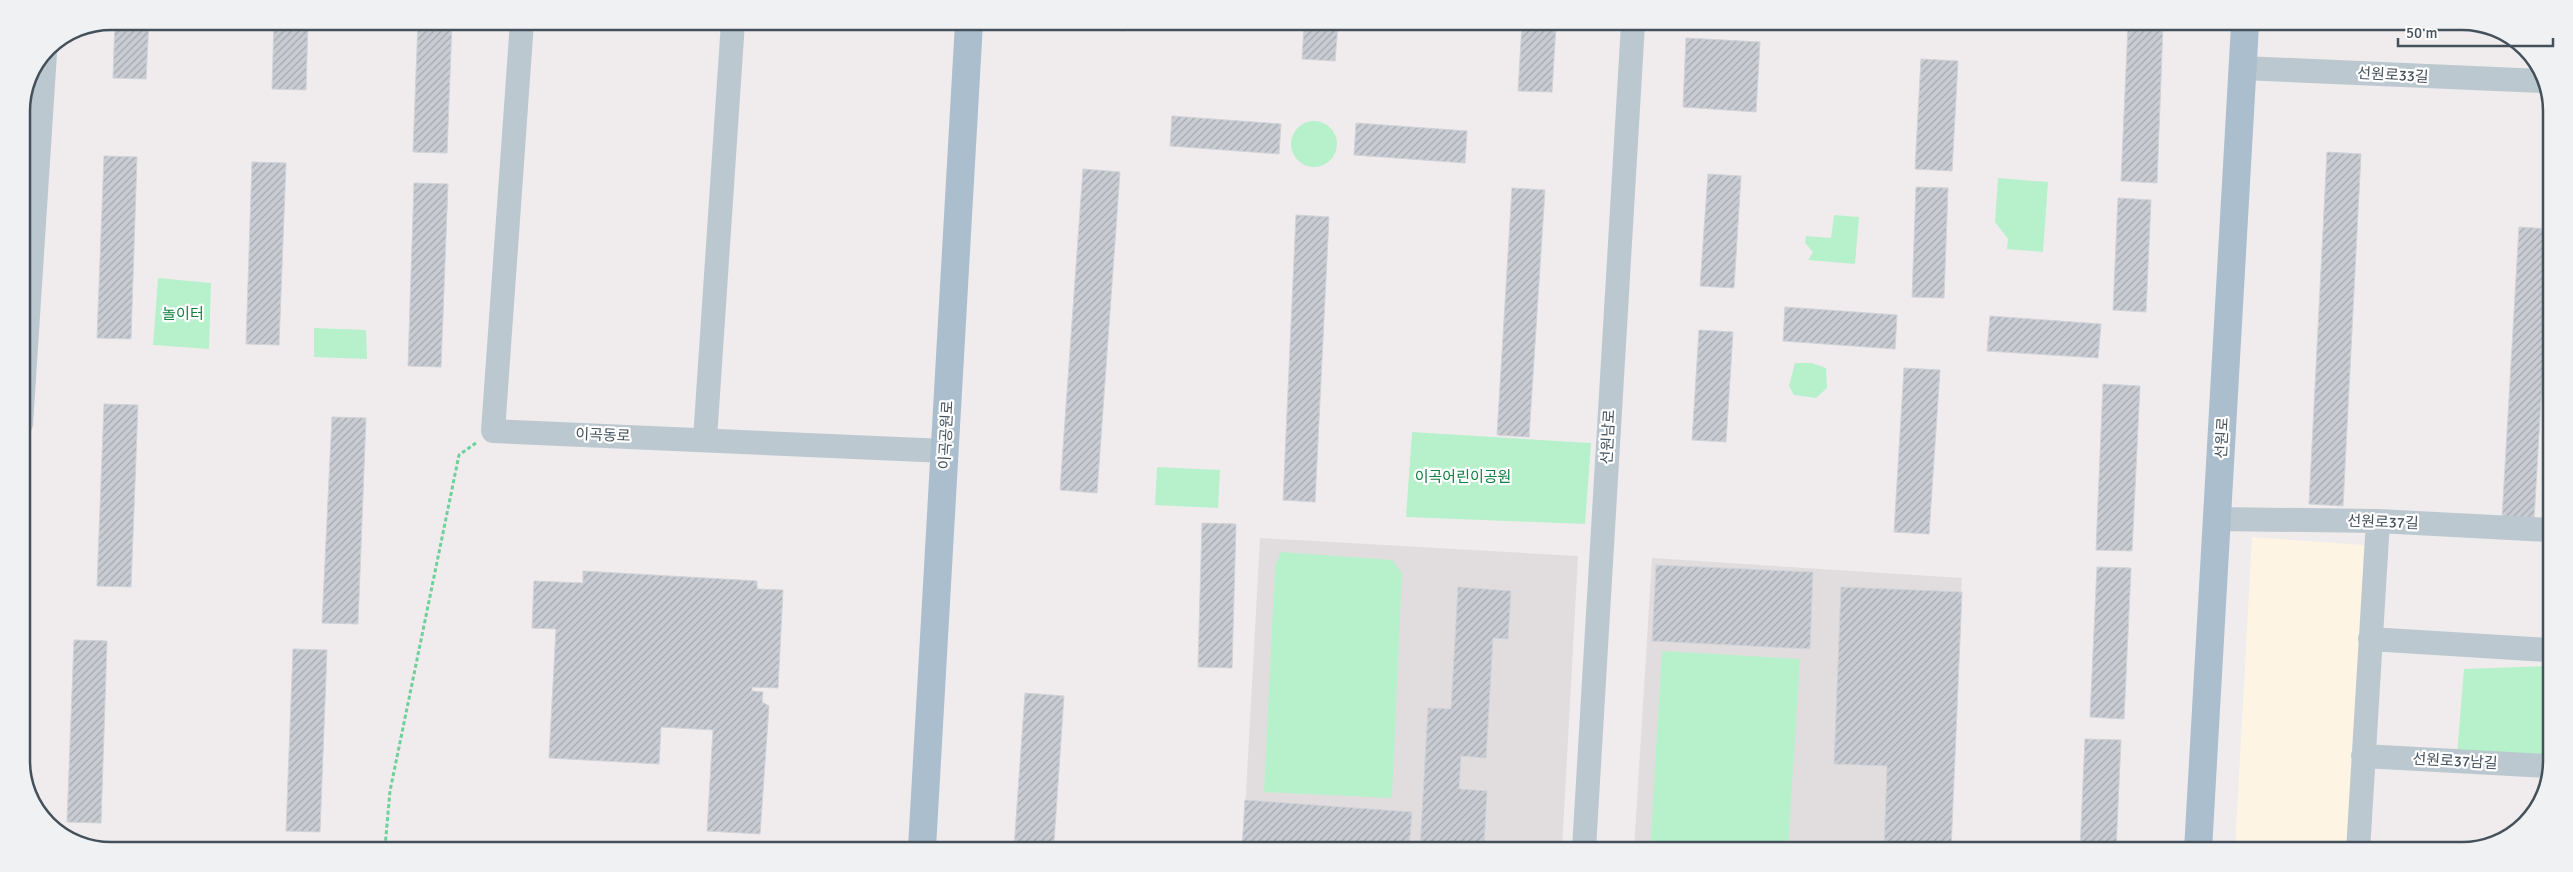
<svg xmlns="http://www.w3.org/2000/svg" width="2573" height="872" font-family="Signika,'Noto Sans KR',sans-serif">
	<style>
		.commercial { fill: #fdf4e4 }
		.education { fill: #e1dddf }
		.green { fill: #b7f1cb }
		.building { fill: url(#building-hatch); stroke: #d0d3d9 }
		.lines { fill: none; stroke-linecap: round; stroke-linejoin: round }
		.path { stroke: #6ed09b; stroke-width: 3; stroke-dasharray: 4 2.5; stroke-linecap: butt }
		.minor { stroke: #bcc8d0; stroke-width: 24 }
		.major { stroke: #aabece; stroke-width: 28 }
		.labels { text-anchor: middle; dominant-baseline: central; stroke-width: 4.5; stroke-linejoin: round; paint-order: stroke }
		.street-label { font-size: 15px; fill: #44515b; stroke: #fff }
		.park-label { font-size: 15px; fill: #118043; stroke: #fff }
		.rim { fill: none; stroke: #44515b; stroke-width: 2.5 }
	</style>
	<defs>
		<pattern id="building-hatch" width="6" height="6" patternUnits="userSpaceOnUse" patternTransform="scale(1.25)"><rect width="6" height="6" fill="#c9ccd2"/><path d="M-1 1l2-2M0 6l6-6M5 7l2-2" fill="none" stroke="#a5a8ad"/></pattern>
	</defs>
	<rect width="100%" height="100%" fill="#f0eced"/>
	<path class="commercial" d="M 2252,537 L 2364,545 L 2349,851 L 2235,850 Z"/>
	<path class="education" d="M 1260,538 L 1578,556 L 1562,849 L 1243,848 Z
		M 1652,558 L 1962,578 L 1945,850 L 1634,849 Z"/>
	<path class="green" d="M1291 144a23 23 0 1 1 46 0a23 23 0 1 1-46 0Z
		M 1998,178 L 2048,182 L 2043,252 L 2007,249 L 2008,239 L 1995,222 Z
		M 1834,215 L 1859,217 L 1855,264 L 1808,260 L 1813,252 L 1805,243 L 1806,236 L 1831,238 Z
		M 158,278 L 211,283 L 209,349 L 153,345 Z
		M 314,328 L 366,330 L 367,359 L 314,357 Z
		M 1795,363 L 1812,363 L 1826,368 L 1827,388 L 1816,398 L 1794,395 L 1789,386 Z
		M 1412,432 L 1591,443 L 1585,524 L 1406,517 Z
		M 1157,467 L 1220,470 L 1218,508 L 1155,505 Z
		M 1281,552 L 1392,560 L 1402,573 L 1392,798 L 1264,792 L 1275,566 Z
		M 1662,651 L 1800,659 L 1788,849 L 1650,849 Z
		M 2548,666 L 2547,764 L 2456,767 L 2464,669 Z"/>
	<path class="building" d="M 115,21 L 149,21 L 146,79 L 113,78 Z
		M 274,22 L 308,22 L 306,90 L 272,89 Z
		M 418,22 L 452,22 L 447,153 L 413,152 Z
		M 1092,23 L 1125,23 L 1125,31 L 1091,29 Z
		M 1304,24 L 1338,24 L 1335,61 L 1302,59 Z
		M 1522,24 L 1556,24 L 1552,92 L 1518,91 Z
		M 2128,25 L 2163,25 L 2157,183 L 2121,181 Z
		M 2432,26 L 2470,26 L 2470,29 Z
		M 1686,38 L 1760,42 L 1756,112 L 1683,107 Z
		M 1921,59 L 1958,61 L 1952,171 L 1915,169 Z
		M 1172,116 L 1281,124 L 1279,154 L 1170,146 Z
		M 1356,123 L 1467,131 L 1465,163 L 1354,155 Z
		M 2327,152 L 2361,154 L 2343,506 L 2309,504 Z
		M 104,156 L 137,157 L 131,339 L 97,338 Z
		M 252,162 L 286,163 L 279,345 L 246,344 Z
		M 1083,169 L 1120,172 L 1097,493 L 1060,490 Z
		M 1708,174 L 1741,176 L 1734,288 L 1700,286 Z
		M 414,183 L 448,184 L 441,367 L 408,366 Z
		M 1916,187 L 1948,188 L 1944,298 L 1912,297 Z
		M 1512,188 L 1545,190 L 1529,437 L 1497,435 Z
		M 2118,198 L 2151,200 L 2146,312 L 2113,310 Z
		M 1296,215 L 1329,217 L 1315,502 L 1283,500 Z
		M 2519,227 L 2551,229 L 2534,520 L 2502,518 Z
		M 1785,307 L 1897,315 L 1895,349 L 1783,341 Z
		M 1990,316 L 2101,324 L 2098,358 L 1987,351 Z
		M 1699,330 L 1733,332 L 1726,442 L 1692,440 Z
		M 1904,368 L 1940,370 L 1929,534 L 1894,532 Z
		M 2103,384 L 2140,386 L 2132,551 L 2096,550 Z
		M 104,404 L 138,405 L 131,587 L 97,586 Z
		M 332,417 L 366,418 L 358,624 L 322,623 Z
		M 1202,523 L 1236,524 L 1232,668 L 1198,667 Z
		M 1656,565 L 1813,572 L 1810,649 L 1652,641 Z
		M 2097,567 L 2131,568 L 2124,719 L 2090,717 Z
		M 583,571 L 757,581 L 757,589 L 783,590 L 778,688 L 752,687 L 752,691 L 763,692 L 762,702 L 769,706 L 760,834 L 707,831 L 713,730 L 661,727 L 659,764 L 549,758 L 556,629 L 532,628 L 534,581 L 583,583 Z
		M 1458,587 L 1511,591 L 1508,639 L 1493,638 L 1486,758 L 1461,756 L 1459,789 L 1487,791 L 1484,845 L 1523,847 L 1523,849 L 1420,849 L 1428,708 L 1451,709 Z
		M 1841,587 L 1962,592 L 1951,850 L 1884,850 L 1887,766 L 1834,764 Z
		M 74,640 L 107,641 L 101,823 L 67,822 Z
		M 293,649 L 327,650 L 320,832 L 286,831 Z
		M 1025,693 L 1064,696 L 1054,842 L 1142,848 L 1014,848 Z
		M 2085,739 L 2121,740 L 2116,850 L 2080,850 Z
		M 1245,800 L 1412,812 L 1409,849 L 1242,848 Z"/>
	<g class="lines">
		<path class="path" d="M 385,847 L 390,791 L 459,455 L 476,443"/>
		<path class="minor" d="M 522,22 L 493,431 L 945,451
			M 2243,68 L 2542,81
			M 21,424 L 45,53
			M 705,439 L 733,22
			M 2217,519 L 2378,521 L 2549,530
			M 2370,639 L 2548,650
			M 2363,756 L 2547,766
			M 1584,849 L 1633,24
			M 2358,851 L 2378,521"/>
		<path class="major" d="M 922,848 L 969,23
			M 2198,850 L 2245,25"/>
	</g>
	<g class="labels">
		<g class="street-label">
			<text transform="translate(2393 75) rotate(3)">선원로33길</text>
			<text transform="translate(603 435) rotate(2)">이곡동로</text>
			<text transform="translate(946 435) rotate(-87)">이곡공원로</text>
			<text transform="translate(1608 437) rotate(-87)">선원남로</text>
			<text transform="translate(2222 438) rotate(-87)">선원로</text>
			<text transform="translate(2383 522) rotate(2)">선원로37길</text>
			<text transform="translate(2455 761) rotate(3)">선원로37남길</text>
		</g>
		<g class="park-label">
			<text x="183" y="314">놀이터</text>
			<text x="1463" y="477">이곡어린이공원</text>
		</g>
	</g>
	<path d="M0 0H2573V872H0ZM111 30H2462A81 81 0 0 1 2543 111V761A81 81 0 0 1 2462 842H111A81 81 0 0 1 30 761V111A81 81 0 0 1 111 30Z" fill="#f0f1f2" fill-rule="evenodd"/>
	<path class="rim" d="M111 30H2462A81 81 0 0 1 2543 111V761A81 81 0 0 1 2462 842H111A81 81 0 0 1 30 761V111A81 81 0 0 1 111 30Z"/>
	<path d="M2398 38v8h155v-8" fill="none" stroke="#44515b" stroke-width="2.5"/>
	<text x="2406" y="38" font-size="15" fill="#44515b" stroke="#ffffff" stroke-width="4" paint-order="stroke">50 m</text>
</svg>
